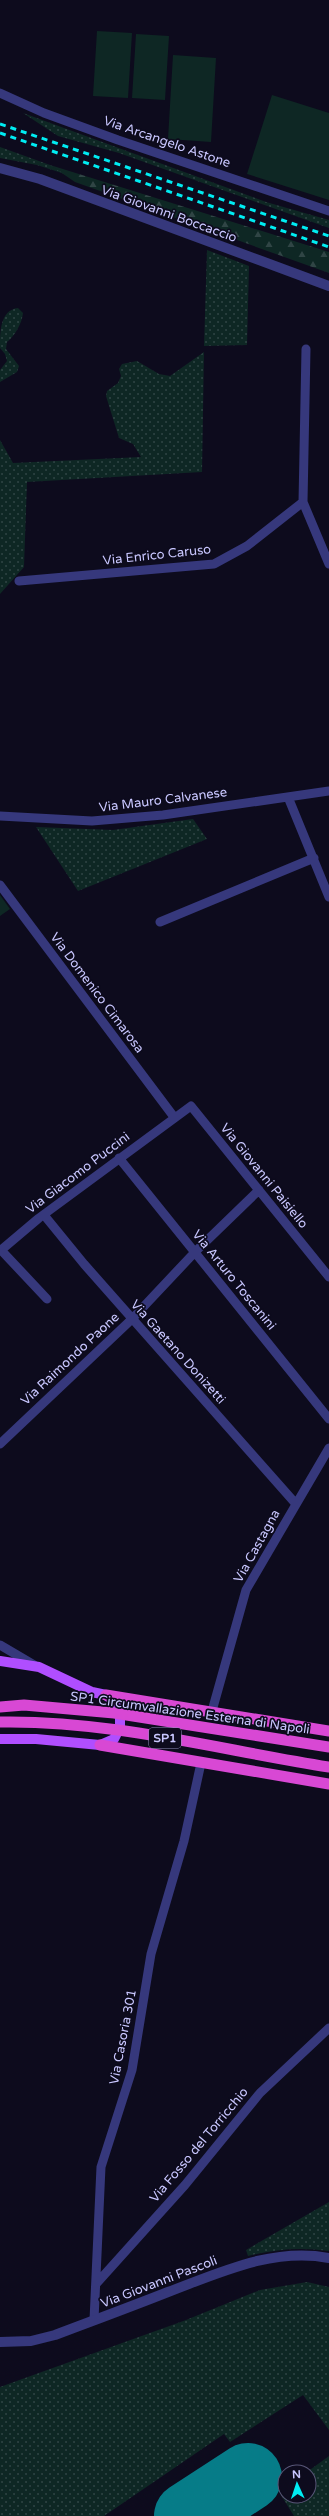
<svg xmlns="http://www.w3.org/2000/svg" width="329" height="2516" font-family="'Varela Round',sans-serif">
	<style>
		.grass { fill: url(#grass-dots) }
		.forest { fill: url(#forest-firs) }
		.green { fill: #0e2724 }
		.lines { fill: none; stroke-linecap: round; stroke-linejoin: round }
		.taxiway { stroke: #067c88; stroke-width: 27 }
		.runway { stroke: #067c88; stroke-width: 68 }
		.minor { stroke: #36387c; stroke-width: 9 }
		.tertiary { stroke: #36387c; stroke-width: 10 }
		.primary { stroke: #b04eff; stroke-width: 10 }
		.trunk { stroke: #d848d4; stroke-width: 11 }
		.rail { stroke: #00ecf2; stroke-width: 3; stroke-dasharray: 6 5; stroke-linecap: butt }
		.trunk-bridge { stroke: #d848d4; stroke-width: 11 }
		.labels { text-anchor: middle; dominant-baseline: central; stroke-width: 3.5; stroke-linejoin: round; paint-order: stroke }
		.shield { fill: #0d0b1d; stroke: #918fbb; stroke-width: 1 }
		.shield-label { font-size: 12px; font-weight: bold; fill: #c9c7ff }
		.street-label { font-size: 13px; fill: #c9c7ff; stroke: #0d0b1d }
	</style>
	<defs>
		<pattern id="grass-dots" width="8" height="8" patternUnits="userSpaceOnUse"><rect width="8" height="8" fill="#0e2724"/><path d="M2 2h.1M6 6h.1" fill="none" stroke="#304545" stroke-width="1.8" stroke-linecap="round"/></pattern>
		<pattern id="forest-firs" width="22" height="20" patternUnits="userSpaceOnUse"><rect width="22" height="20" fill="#0e2724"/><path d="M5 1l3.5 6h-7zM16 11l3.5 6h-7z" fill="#304545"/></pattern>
	</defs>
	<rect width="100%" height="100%" fill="#0d0b1d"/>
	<path class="grass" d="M 23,113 L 266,202 L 329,220 L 329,228 L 119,153 L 58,136 Z
		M 0,147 L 50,165 L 65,174 L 37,165 L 0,158 Z
		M 207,250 L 249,266 L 247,345 L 204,346 Z
		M 18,308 L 23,313 C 22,323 15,336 7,342 L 6,349 L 19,366 L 17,372 L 0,382 L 0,370 L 7,361 L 5,354 L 0,348 C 0,332 0,310 18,308 Z
		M 204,352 L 202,472 L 27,482 L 24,567 L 0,594 L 0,440 L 13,463 L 141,457 L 133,444 L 119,438 L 106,396 L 107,391 L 118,383 L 121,376 L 119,369 L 122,364 L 137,361 L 159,374 L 170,376 Z
		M 193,819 L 207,839 L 78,891 L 36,827 L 113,830 Z
		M 329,2202 L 329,2251 C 300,2247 276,2249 248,2256 L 246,2250 Z
		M 307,2282 L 329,2287 L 329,2430 L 303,2395 L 230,2442 L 224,2434 L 104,2516 L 0,2516 L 0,2387 L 186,2320 L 260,2290 Z
		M 329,2456 L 329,2516 L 294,2516 L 279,2492 L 285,2488 L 285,2496 L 309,2496 L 309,2472 L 307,2472 Z"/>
	<path class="forest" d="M 50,165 L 329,252 L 329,273 L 75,182 Z"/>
	<path class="green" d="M 97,31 L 132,33 L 128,98 L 93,96 Z
		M 136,34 L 169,36 L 165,100 L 132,98 Z
		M 173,55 L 216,58 L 211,142 L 168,139 Z
		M 272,95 L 329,113 L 329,200 L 247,174 Z
		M 0,895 L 10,909 L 0,916 Z"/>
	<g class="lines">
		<path class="taxiway" d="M 197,2516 L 210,2513 L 235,2516"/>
		<path class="runway" d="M 188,2516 L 248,2477"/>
		<path class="minor" d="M 0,93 L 44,113 L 118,140 L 329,211
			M 303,502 L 306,349
			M 19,581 L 214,564 L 247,546 L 303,502 L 329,564
			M 288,797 L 329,897
			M 0,816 L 92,821 L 163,815 L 329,791
			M 0,885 L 174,1117
			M 160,922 L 314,858
			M 119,1158 L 329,1419
			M 44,1215 L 84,1264 L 296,1504
			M 1,1250 L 47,1299
			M 0,1251 L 39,1218 L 191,1106 L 329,1277
			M 0,1444 L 132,1319 L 195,1252 L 259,1190
			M 0,1645 L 34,1665
			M 212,1711 L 246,1590 L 329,1448
			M 96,2284 L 185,2185 L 260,2093 L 329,2028
			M 94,2320 L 101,2167 L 132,2070 L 151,1954 L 184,1841 L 201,1763"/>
		<path class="tertiary" d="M 0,168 L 40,179 L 329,286
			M 0,2342 L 31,2341 L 55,2335 C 92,2321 130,2307 168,2292 C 219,2273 273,2247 329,2258"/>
		<path class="primary" d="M 0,1661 L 39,1667 L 92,1692 L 106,1695 L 114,1702 L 120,1712 L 120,1727 L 114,1739 L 100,1745 L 36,1739 L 0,1739"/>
		<path class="trunk" d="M 106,1695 L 329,1731
			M 100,1745 L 329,1784"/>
		<path class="rail" d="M 0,124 L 329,236
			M 0,133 L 329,247"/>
		<path class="trunk-bridge" d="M 0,1707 L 24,1705 L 114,1713 L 329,1747
			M 0,1722 C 111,1720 220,1750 329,1767"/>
	</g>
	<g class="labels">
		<rect class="shield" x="149" y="1728" width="32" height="20" rx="3"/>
		<g class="shield-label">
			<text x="165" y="1738">SP1</text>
		</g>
		<g class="street-label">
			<text transform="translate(167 142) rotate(19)">Via Arcangelo Astone</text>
			<text transform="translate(169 214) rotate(20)">Via Giovanni Boccaccio</text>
			<text transform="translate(157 555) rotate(-6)">Via Enrico Caruso</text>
			<text transform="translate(163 800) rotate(-7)">Via Mauro Calvanese</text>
			<text transform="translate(97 993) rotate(53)">Via Domenico Cimarosa</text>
			<text transform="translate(78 1173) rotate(-37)">Via Giacomo Puccini</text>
			<text transform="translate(264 1176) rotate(51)">Via Giovanni Paisiello</text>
			<text transform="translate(234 1280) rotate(51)">Via Arturo Toscanini</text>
			<text transform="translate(178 1352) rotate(48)">Via Gaetano Donizetti</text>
			<text transform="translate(70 1359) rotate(-43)">Via Raimondo Paone</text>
			<text transform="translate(257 1546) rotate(-61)">Via Castagna</text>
			<text transform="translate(190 1713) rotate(8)">SP1 Circumvallazione Esterna di Napoli</text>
			<text transform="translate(123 2037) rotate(-79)">Via Casoria 301</text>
			<text transform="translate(199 2145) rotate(-50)">Via Fosso del Torricchio</text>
			<text transform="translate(159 2282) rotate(-21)">Via Giovanni Pascoli</text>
		</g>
	</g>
	<g transform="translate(297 2484) rotate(357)"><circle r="19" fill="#0d0b1d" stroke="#585677"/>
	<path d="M0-3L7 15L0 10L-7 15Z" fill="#00ecf2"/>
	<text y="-6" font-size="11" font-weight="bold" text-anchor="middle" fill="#c9c7ff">N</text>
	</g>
</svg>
